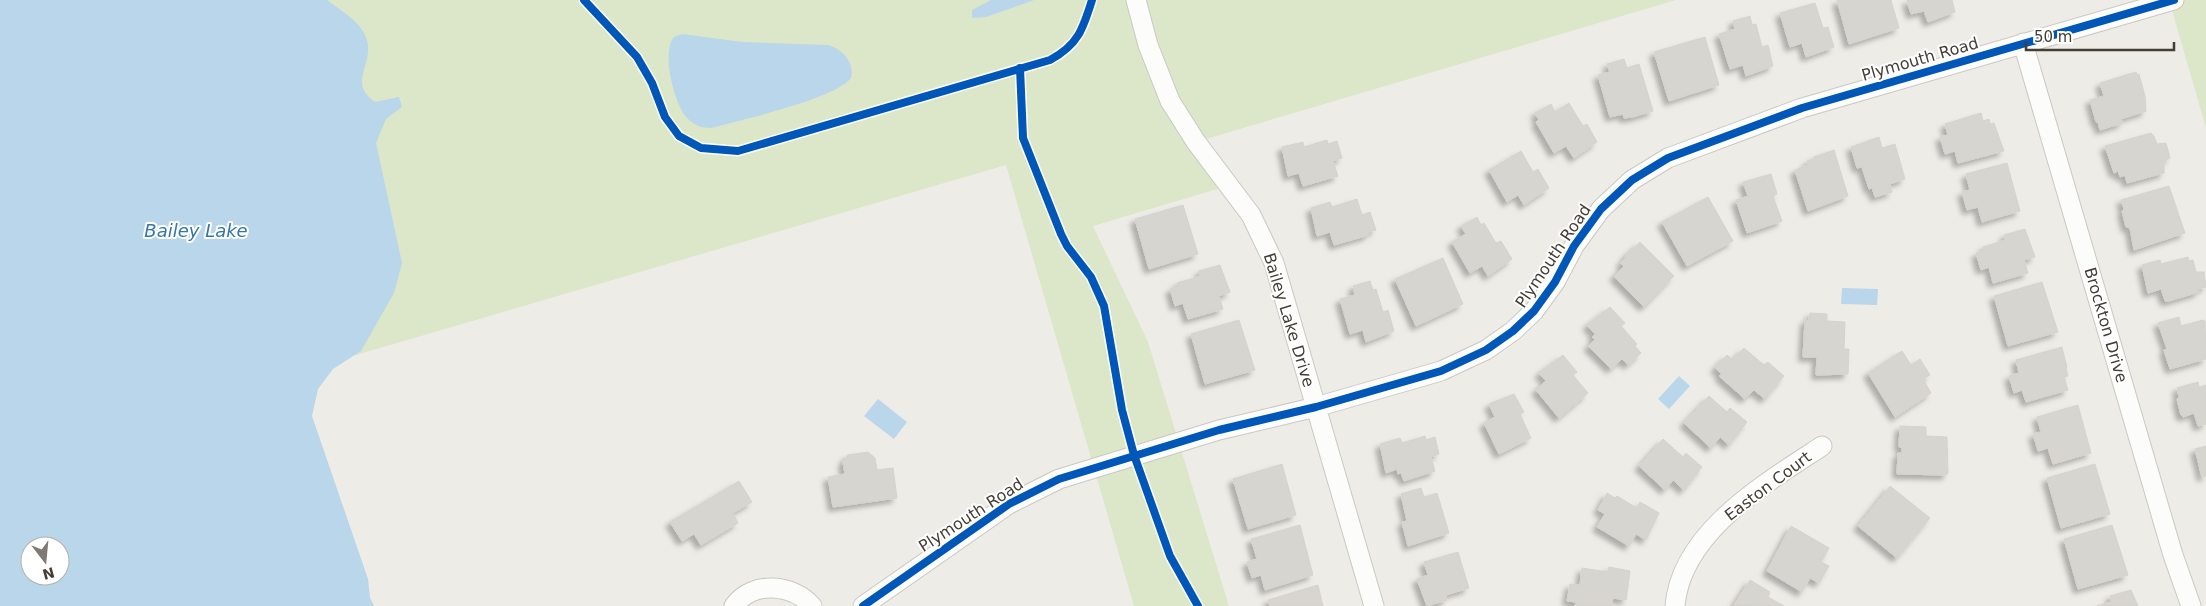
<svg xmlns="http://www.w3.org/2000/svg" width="2206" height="606" font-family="'DejaVu Sans',sans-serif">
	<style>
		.green { fill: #dbe7c8 }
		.water { fill: #bad6ea; fill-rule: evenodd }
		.building { fill: #d7d5d0; stroke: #d6d3cd; filter: url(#shadow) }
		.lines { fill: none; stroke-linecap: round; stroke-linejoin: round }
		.street-casing { stroke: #cac8c3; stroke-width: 21 }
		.street { stroke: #fcfcfb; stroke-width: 19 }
		.cycleway-casing { stroke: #fff; stroke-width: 11 }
		.cycleway { stroke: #0057b8; stroke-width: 8 }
		.labels { text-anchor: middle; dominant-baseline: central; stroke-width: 4; stroke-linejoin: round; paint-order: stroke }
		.street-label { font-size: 16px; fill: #433d34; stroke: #fff }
		.water-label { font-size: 18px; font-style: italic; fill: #3476a8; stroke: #fff }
	</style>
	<defs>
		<filter id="shadow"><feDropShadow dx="-4.5" dy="4.5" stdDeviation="2.5" flood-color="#0004"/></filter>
	</defs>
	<rect width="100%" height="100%" fill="#eeece7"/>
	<path class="green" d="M 0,0 L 1676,0 L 1196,142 L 1231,185 L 1093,226 L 1148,342 L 1229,606 L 1134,606 L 1006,165 L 0,459 Z
		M 2169,0 L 2206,0 L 2206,128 Z"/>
	<path class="water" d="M 0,0 L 327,0 C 340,10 358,20 365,35 C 378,62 345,82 375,102 L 399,97 L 402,107 L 386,119 L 376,143 L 402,263 L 394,293 L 361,351 L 333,369 L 318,389 L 312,416 L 368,579 L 370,598 L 374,606 L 0,606 ZM 30,546 L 60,546 L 60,576 L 30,576 Z
		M 991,0 L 1034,0 L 986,17 L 972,18 L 972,10 Z
		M 682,34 L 742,42 L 828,45 C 842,49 855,62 851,78 C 835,99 740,120 711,128 C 701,128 694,125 687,118 C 674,104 661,52 674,37 Z
		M 1842,288 L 1878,289 L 1877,305 L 1841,304 Z
		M 1679,376 L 1690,386 L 1669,409 L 1658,399 Z
		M 878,399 L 907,422 L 894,439 L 864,416 Z"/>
	<path class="building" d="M 1837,0 L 1891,0 L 1899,28 L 1849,44 Z
		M 1907,0 L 1952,0 L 1955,12 L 1928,22 L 1924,11 L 1911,14 Z
		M 1815,3 L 1823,28 L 1828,27 L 1834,47 L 1806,57 L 1802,43 L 1790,47 L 1780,13 Z
		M 1750,16 L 1752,25 L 1756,24 L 1762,47 L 1768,45 L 1773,66 L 1746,76 L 1743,65 L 1730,69 L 1719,34 L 1735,29 L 1733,21 Z
		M 1705,37 L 1719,85 L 1669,101 L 1654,52 Z
		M 1624,59 L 1627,68 L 1639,64 L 1653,111 L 1633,117 L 1624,118 L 1623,114 L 1610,117 L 1598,75 L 1610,72 L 1607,64 Z
		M 2136,72 L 2137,75 L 2139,74 L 2145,96 L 2146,111 L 2121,119 L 2123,123 L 2100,130 L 2098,122 L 2096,122 L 2090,100 L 2104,96 L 2100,83 Z
		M 1569,103 L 1583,126 L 1587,124 L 1597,142 L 1574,158 L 1566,146 L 1554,153 L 1536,122 L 1539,120 L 1535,113 L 1551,104 L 1555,112 Z
		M 1981,113 L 1983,121 L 1989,119 L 1990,124 L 1994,123 L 2004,151 L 1958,163 L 1955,151 L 1945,154 L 1940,137 L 1948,135 L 1945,124 Z
		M 2151,133 L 2154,136 L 2157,144 L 2166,143 L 2170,158 L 2164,161 L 2164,173 L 2127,183 L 2125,175 L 2120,177 L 2118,171 L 2114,173 L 2105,146 Z
		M 1879,137 L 1882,148 L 1895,144 L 1905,179 L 1890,184 L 1892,192 L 1875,197 L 1872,188 L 1869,189 L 1862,167 L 1857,168 L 1851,147 Z
		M 1327,140 L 1328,144 L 1337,141 L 1342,158 L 1333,161 L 1338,176 L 1303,186 L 1299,173 L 1288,176 L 1282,147 L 1303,142 L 1304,147 Z
		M 1834,150 L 1848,196 L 1808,211 L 1795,170 L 1808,165 L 1807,161 L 1814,159 L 1814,157 Z
		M 1521,151 L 1533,172 L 1538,169 L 1549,188 L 1524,205 L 1518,195 L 1507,202 L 1489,170 Z
		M 2007,163 L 2020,211 L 1982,222 L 1978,207 L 1967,210 L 1962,192 L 1970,190 L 1966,174 Z
		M 1771,174 L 1777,194 L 1773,196 L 1782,221 L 1747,233 L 1736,200 L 1748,196 L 1743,182 Z
		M 2169,186 L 2185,233 L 2134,250 L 2130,228 L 2126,227 L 2122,211 L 2124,209 L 2121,200 Z
		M 1708,197 L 1733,241 L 1687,266 L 1662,222 Z
		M 1357,199 L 1362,215 L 1370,212 L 1376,230 L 1368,232 L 1369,235 L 1334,245 L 1330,232 L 1317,236 L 1311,208 L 1330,202 L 1332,207 Z
		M 1183,205 L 1198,254 L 1149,269 L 1135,219 Z
		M 1477,217 L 1481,225 L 1484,223 L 1496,243 L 1501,241 L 1512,259 L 1488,276 L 1482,266 L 1470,273 L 1452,242 L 1466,234 L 1461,226 Z
		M 2025,229 L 2035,257 L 2024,260 L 2028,273 L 1993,283 L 1989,267 L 1981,270 L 1976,253 L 1984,251 L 1983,247 L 2006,240 L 2004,235 Z
		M 1640,242 L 1674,276 L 1644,307 L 1614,276 L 1624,266 L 1620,263 L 1626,258 L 1625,256 Z
		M 2188,257 L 2189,261 L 2193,260 L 2196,272 L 2204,272 L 2206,287 L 2198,289 L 2199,292 L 2169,301 L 2165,301 L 2161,289 L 2148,293 L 2142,265 L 2160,260 L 2161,264 Z
		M 1443,258 L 1463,304 L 1416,326 L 1395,279 Z
		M 1220,265 L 1230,292 L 1219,296 L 1223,309 L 1188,319 L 1183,303 L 1175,306 L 1170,289 L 1178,286 L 1177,283 L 1201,276 L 1199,271 Z
		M 1370,281 L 1373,290 L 1376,289 L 1383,312 L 1388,310 L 1394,331 L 1366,342 L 1363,330 L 1350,334 L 1340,299 L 1355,295 L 1353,286 Z
		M 2042,282 L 2058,332 L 2008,346 L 1994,296 Z
		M 1610,307 L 1625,323 L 1621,326 L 1637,344 L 1635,346 L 1641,353 L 1628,365 L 1622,359 L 1611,369 L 1588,346 L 1595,340 L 1592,337 L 1595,334 L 1587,325 Z
		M 1810,313 L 1827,314 L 1827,321 L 1845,322 L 1844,349 L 1849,349 L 1848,374 L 1816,375 L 1817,357 L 1803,357 L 1805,320 L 1809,321 Z
		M 2179,317 L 2181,326 L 2203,320 L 2205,321 L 2206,359 L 2170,369 L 2164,350 L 2167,349 L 2158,323 Z
		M 1239,320 L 1255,370 L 1205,384 L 1191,334 Z
		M 2062,347 L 2067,367 L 2066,368 L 2068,376 L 2064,377 L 2068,390 L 2026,402 L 2022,390 L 2014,393 L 2009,376 L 2019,373 L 2016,360 Z
		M 1744,348 L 1764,365 L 1768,362 L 1784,376 L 1765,399 L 1754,390 L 1745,399 L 1719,376 L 1722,374 L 1715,368 L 1727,355 L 1733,360 Z
		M 1902,351 L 1911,365 L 1920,359 L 1930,375 L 1923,379 L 1931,393 L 1895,417 L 1868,373 Z
		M 1563,355 L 1577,372 L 1573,375 L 1588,393 L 1559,418 L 1536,390 L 1546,381 L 1539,373 Z
		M 2198,382 L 2199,387 L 2206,385 L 2206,424 L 2198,426 L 2194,413 L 2183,417 L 2181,415 L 2177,399 L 2179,397 L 2177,388 Z
		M 1514,394 L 1524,412 L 1520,414 L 1531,438 L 1499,454 L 1484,423 L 1495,417 L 1489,404 Z
		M 1709,396 L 1727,412 L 1730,408 L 1747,422 L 1729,445 L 1720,437 L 1711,448 L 1684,423 Z
		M 2078,405 L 2091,453 L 2053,464 L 2048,448 L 2038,451 L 2033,434 L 2041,432 L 2037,417 Z
		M 1900,426 L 1926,427 L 1926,436 L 1947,437 L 1948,473 L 1946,475 L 1897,474 L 1898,453 L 1902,453 L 1902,448 L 1899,447 Z
		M 1425,436 L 1426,440 L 1435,437 L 1439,454 L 1431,457 L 1435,471 L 1404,481 L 1401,473 L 1398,474 L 1397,469 L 1386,473 L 1380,444 L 1400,438 L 1402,443 Z
		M 1663,439 L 1683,457 L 1686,453 L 1702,467 L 1684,490 L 1673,480 L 1665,490 L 1639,466 Z
		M 2206,446 L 2206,476 L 2202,477 L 2195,449 Z
		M 868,452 L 875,458 L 877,470 L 893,468 L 897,498 L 833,507 L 828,477 L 845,474 L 843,462 L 848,455 Z
		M 1282,464 L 1296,515 L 1248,529 L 1233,479 Z
		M 2095,464 L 2110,514 L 2061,528 L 2047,478 Z
		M 739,481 L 752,502 L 733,513 L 738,523 L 701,545 L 694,534 L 682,541 L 670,522 Z
		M 1890,486 L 1930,518 L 1897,558 L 1858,526 Z
		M 1421,488 L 1424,497 L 1437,493 L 1449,533 L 1408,546 L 1402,522 L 1407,521 L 1401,494 Z
		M 1607,493 L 1615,498 L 1617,496 L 1637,508 L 1640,502 L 1659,513 L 1646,540 L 1636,534 L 1629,546 L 1597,527 L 1605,514 L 1598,510 Z
		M 1300,525 L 1313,575 L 1265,590 L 1261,575 L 1252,578 L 1247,562 L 1257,559 L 1251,539 Z
		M 2112,525 L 2128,575 L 2078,589 L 2064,539 Z
		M 1791,526 L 1829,548 L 1821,562 L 1829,566 L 1819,583 L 1810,578 L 1802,592 L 1767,571 Z
		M 1458,552 L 1469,588 L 1446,595 L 1447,600 L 1427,606 L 1417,579 L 1428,575 L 1424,562 Z
		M 1609,567 L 1630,571 L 1626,600 L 1613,598 L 1611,606 L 1575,606 L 1576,602 L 1567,601 L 1570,584 L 1580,585 L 1582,568 L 1608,572 Z
		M 1750,580 L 1770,592 L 1768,597 L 1784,606 L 1734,605 Z
		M 1318,585 L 1323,606 L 1270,606 L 1268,600 Z
		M 2131,590 L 2138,606 L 2097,606 L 2111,602 L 2110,596 Z"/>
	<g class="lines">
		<g class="street-casing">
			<path id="street" d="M 1136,0 L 1148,45 L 1170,101 L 1196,142 L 1251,215 L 1274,263 L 1374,606
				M 2023,43 L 2173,555 L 2191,606
				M 734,606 C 753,580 793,584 812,606
				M 863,606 L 1009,504 L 1059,479 L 1219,430 L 1316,407 L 1441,371 L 1486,350 L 1513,331 L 1534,311 L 1555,282 L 1574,246 L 1601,209 L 1632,180 L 1668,158 L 1802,108 L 2174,0
				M 1675,606 C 1681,532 1766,483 1822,446"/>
		</g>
		<use href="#street" class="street"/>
		<g class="cycleway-casing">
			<path id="cycleway" d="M 584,0 L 637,57 L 652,83 L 665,117 L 679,136 L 701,148 L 738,151 L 1050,60 C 1078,45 1083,29 1092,0
				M 1020,68 L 1023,138 L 1061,234 L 1067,246 L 1091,277 L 1104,306 L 1122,410 L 1134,455 L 1170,556 L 1198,606
				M 863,606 L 1009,504 L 1059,479 L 1219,430 L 1316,407 L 1441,371 L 1486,350 L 1513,331 L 1534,311 L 1555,282 L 1574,246 L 1601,209 L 1632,180 L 1668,158 L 1802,108 L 2174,0"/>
		</g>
		<use href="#cycleway" class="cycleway"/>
	</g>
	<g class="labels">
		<g class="street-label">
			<text transform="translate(1920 59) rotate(-16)">Plymouth Road</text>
			<text transform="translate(1553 256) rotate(-56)">Plymouth Road</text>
			<text transform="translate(1289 320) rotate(73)">Bailey Lake Drive</text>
			<text transform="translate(2106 325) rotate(74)">Brockton Drive</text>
			<text transform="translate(1768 486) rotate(-37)">Easton Court</text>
			<text transform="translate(971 515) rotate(-33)">Plymouth Road</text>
		</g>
		<g class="water-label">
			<text x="196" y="230">Bailey Lake</text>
		</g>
	</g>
	<g transform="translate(45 561) rotate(164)"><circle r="24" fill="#ffffff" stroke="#b4b1ae"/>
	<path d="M0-4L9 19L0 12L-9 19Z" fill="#7f7a73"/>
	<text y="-8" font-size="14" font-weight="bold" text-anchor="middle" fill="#433d34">N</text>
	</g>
	<path d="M2026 42v8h148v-8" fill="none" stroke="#433d34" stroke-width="2.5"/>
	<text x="2034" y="42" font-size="15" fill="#433d34" stroke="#ffffff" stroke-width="4" paint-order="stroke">50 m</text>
</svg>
